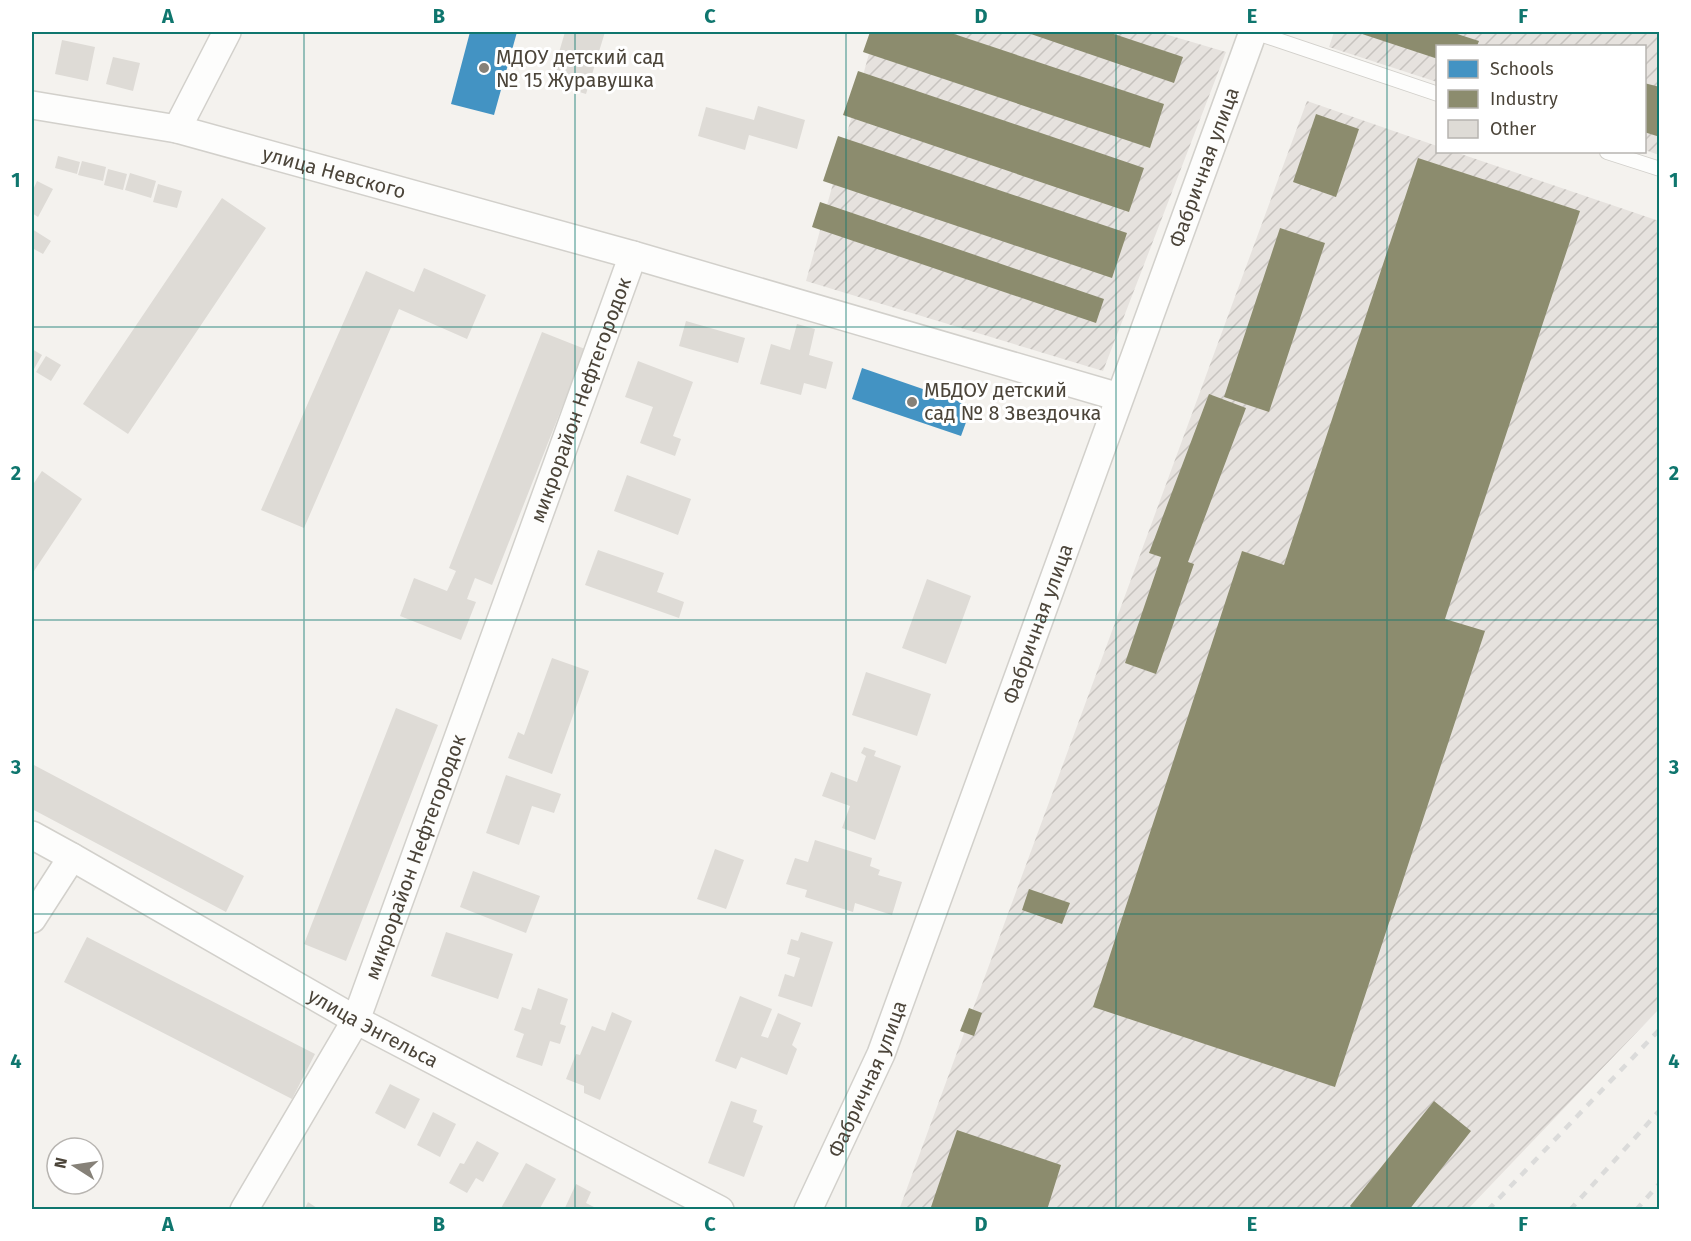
<svg xmlns="http://www.w3.org/2000/svg" width="1691" height="1241" font-family="'Fira Sans',sans-serif">
	<style>
		.industrial { fill: url(#industrial-furrows) }
		.schools { fill: #4393c3 }
		.industry { fill: #8c8c6e }
		.building { fill: #dedbd6 }
		.lines { fill: none; stroke-linecap: round; stroke-linejoin: round }
		.lane-casing { stroke: #d2d0cb; stroke-width: 16 }
		.street-casing { stroke: #d2d0cb; stroke-width: 30 }
		.lane { stroke: #fdfdfc; stroke-width: 14 }
		.street { stroke: #fdfdfc; stroke-width: 27 }
		.rail { stroke: #dbdbda; stroke-width: 4.5; stroke-dasharray: 8 8; stroke-linecap: butt }
		.grid { fill: none; stroke: #0f766e; stroke-width: 1.5; stroke-opacity: 0.55 }
		.poi-dot { fill: #868178; stroke: #fff; stroke-width: 2 }
		.labels { text-anchor: middle; dominant-baseline: central; stroke-width: 6; stroke-linejoin: round; paint-order: stroke }
		.poi-label { font-size: 20px; fill: #4b4439; stroke: #fff; text-anchor: start }
		.street-label { font-size: 20px; fill: #4b4439; stroke: #fff }
		.neatline { fill: none; stroke: #0f766e; stroke-width: 2 }
		.grid-label { font-size: 20px; text-anchor: middle; font-weight: bold; fill: #0f766e }
	</style>
	<defs>
		<pattern id="industrial-furrows" width="10" height="10" patternUnits="userSpaceOnUse" patternTransform="scale(1.5)"><rect width="10" height="10" fill="#e6e2de"/><path d="M-1 1l2-2M0 10L10 0M9 11l2-2" fill="none" stroke="#c7c3bf"/></pattern>
	</defs>
	<rect width="100%" height="100%" fill="#f4f2ee"/>
	<path class="industrial" d="M 875,32 L 1158,32 L 1226,52 L 1103,371 L 806,281 Z
		M 1334,32 L 1659,32 L 1659,155 L 1645,150 L 1644,46 L 1438,46 L 1437,82 L 1329,47 Z
		M 1307,101 L 1437,146 L 1438,152 L 1455,152 L 1659,221 L 1659,1009 L 1468,1209 L 899,1210 Z"/>
	<path class="schools" d="M 470,32 L 517,32 L 494,115 L 451,104 Z
		M 862,368 L 972,406 L 961,436 L 852,399 Z"/>
	<path class="industry" d="M 870,32 L 948,32 L 1164,104 L 1150,148 L 863,52 Z
		M 1025,32 L 1108,32 L 1183,57 L 1174,83 Z
		M 1356,32 L 1451,32 L 1479,41 L 1477,46 L 1438,46 L 1438,59 Z
		M 858,71 L 1144,168 L 1129,212 L 843,115 Z
		M 1644,83 L 1660,87 L 1660,137 L 1644,132 Z
		M 1316,114 L 1359,129 L 1336,197 L 1293,182 Z
		M 838,136 L 1127,233 L 1112,278 L 823,181 Z
		M 1418,158 L 1580,211 L 1445,619 L 1485,631 L 1335,1087 L 1093,1007 L 1242,551 L 1284,565 Z
		M 820,202 L 1104,299 L 1096,323 L 812,227 Z
		M 1280,228 L 1325,243 L 1269,412 L 1224,397 Z
		M 1209,394 L 1246,408 L 1188,562 L 1194,564 L 1156,674 L 1125,663 L 1161,557 L 1149,553 Z
		M 1029,889 L 1070,903 L 1062,924 L 1022,910 Z
		M 969,1008 L 982,1013 L 974,1036 L 960,1031 Z
		M 1434,1101 L 1471,1131 L 1409,1210 L 1354,1210 L 1350,1206 Z
		M 957,1130 L 1061,1165 L 1047,1210 L 930,1210 Z"/>
	<path class="building" d="M 565,32 L 605,32 L 586,94 L 550,83 Z
		M 62,40 L 95,47 L 88,81 L 55,74 Z
		M 113,57 L 140,63 L 133,91 L 106,84 Z
		M 758,106 L 805,120 L 797,149 L 749,135 L 745,150 L 698,136 L 706,107 L 754,120 Z
		M 58,156 L 80,162 L 77,174 L 55,168 Z
		M 82,161 L 106,167 L 103,181 L 78,175 Z
		M 108,169 L 127,174 L 123,190 L 104,185 Z
		M 130,173 L 156,181 L 151,198 L 125,190 Z
		M 37,181 L 53,189 L 38,217 L 32,213 L 32,192 Z
		M 158,184 L 182,191 L 177,208 L 153,202 Z
		M 222,198 L 266,228 L 128,434 L 83,404 Z
		M 32,229 L 51,241 L 43,254 L 32,248 Z
		M 424,268 L 486,295 L 467,339 L 399,309 L 304,528 L 261,510 L 366,271 L 414,292 Z
		M 686,321 L 745,338 L 738,363 L 679,346 Z
		M 797,324 L 815,329 L 809,355 L 833,362 L 826,389 L 804,383 L 801,395 L 760,384 L 771,344 L 790,350 Z
		M 542,332 L 585,349 L 492,585 L 475,578 L 467,599 L 476,602 L 461,640 L 400,616 L 414,578 L 447,591 L 456,571 L 449,568 Z
		M 32,349 L 42,355 L 34,369 L 32,368 Z
		M 46,356 L 61,365 L 51,381 L 36,372 Z
		M 638,361 L 693,382 L 673,436 L 681,439 L 675,456 L 640,443 L 653,407 L 625,397 Z
		M 42,471 L 82,499 L 32,574 L 32,486 Z
		M 627,475 L 691,499 L 678,535 L 614,511 Z
		M 598,550 L 664,573 L 657,592 L 684,602 L 679,618 L 585,585 Z
		M 927,579 L 971,596 L 946,664 L 902,648 Z
		M 552,658 L 589,671 L 552,774 L 508,758 L 518,732 L 524,735 Z
		M 866,672 L 931,694 L 917,736 L 852,715 Z
		M 396,708 L 438,725 L 346,961 L 304,944 Z
		M 864,747 L 876,751 L 874,756 L 901,766 L 875,840 L 842,828 L 850,806 L 822,796 L 831,772 L 857,782 L 866,756 L 861,753 Z
		M 32,764 L 244,876 L 226,912 L 32,809 Z
		M 506,775 L 561,794 L 554,813 L 532,806 L 519,845 L 486,833 Z
		M 815,840 L 872,858 L 870,866 L 880,870 L 878,875 L 902,882 L 892,915 L 855,903 L 853,912 L 805,897 L 807,890 L 786,884 L 795,858 L 808,862 Z
		M 715,849 L 744,860 L 726,909 L 697,899 Z
		M 473,871 L 540,896 L 526,933 L 460,907 Z
		M 446,932 L 513,954 L 498,999 L 431,976 Z
		M 801,932 L 833,942 L 812,1007 L 778,996 L 785,974 L 794,977 L 800,958 L 787,954 L 791,939 L 798,941 Z
		M 87,937 L 315,1054 L 292,1099 L 64,982 Z
		M 538,988 L 568,999 L 560,1024 L 566,1026 L 560,1044 L 550,1041 L 542,1066 L 516,1057 L 524,1034 L 514,1030 L 522,1007 L 531,1010 Z
		M 740,996 L 772,1009 L 761,1036 L 768,1038 L 778,1013 L 801,1023 L 792,1045 L 797,1049 L 787,1075 L 741,1057 L 736,1069 L 715,1061 Z
		M 612,1012 L 632,1021 L 600,1100 L 584,1093 L 584,1086 L 566,1079 L 576,1054 L 580,1055 L 592,1026 L 605,1031 Z
		M 390,1084 L 420,1099 L 405,1129 L 375,1113 Z
		M 731,1101 L 757,1110 L 753,1122 L 763,1126 L 744,1177 L 708,1163 Z
		M 433,1112 L 456,1124 L 440,1157 L 417,1145 Z
		M 477,1141 L 499,1153 L 483,1182 L 476,1178 L 467,1193 L 449,1183 L 460,1163 L 464,1164 Z
		M 526,1163 L 556,1179 L 539,1210 L 500,1210 Z
		M 576,1184 L 591,1192 L 586,1203 L 600,1210 L 564,1210 Z
		M 308,1202 L 320,1210 L 304,1210 Z"/>
	<g class="lines">
		<g class="lane-casing">
			<path id="lane" d="M 1254,32 L 1438,94
				M 1607,152 L 1660,169"/>
		</g>
		<g class="street-casing">
			<g id="street">
				<path id="s1" d="M 32,105 L 177,129 L 633,255 L 1119,397"/>
				<path d="M 177,129 L 227,32"/>
				<path id="s2" d="M 32,835 L 72,857 L 356,1020 L 720,1210"/>
				<path d="M 32,919 L 72,857"/>
				<path id="s3" d="M 244,1210 L 356,1020 L 633,255"/>
				<path id="s4" d="M 808,1210 L 881,1054 L 1253,32"/>
			</g>
		</g>
		<use href="#lane" class="lane"/>
		<use href="#street" class="street"/>
		<path class="rail" d="M 1488,1210 L 1660,1029
			M 1570,1210 L 1660,1110
			M 1636,1210 L 1660,1183"/>
	</g>
	<path class="grid" d="M 304,32 L 304,1210M 575,32 L 575,1210M 846,32 L 846,1210M 1116,32 L 1116,1210M 1387,32 L 1387,1210M 32,327 L 1660,327M 32,620 L 1660,620M 32,914 L 1660,914"/>
	<g class="poi-dot">
		<circle cx="484" cy="68" r="6"/>
		<circle cx="912" cy="402" r="6"/>
	</g>
	<g class="labels">
		<g class="poi-label">
			<text x="496" y="57">МДОУ детский сад<tspan x="496" dy="23">№ 15 Журавушка</tspan></text>
			<text x="924" y="390">МБДОУ детский<tspan x="924" dy="23">сад № 8 Звездочка</tspan></text>
		</g>
		<g class="street-label">
			<text stroke="none"><textPath href="#s4" startOffset="1116">Фабричная улица</textPath></text>
			<text stroke="none"><textPath href="#s1" startOffset="310">улица Невского</textPath></text>
			<text stroke="none"><textPath href="#s3" startOffset="880">микрорайон Нефтегородок</textPath></text>
			<text stroke="none"><textPath href="#s4" startOffset="630">Фабричная улица</textPath></text>
			<text stroke="none"><textPath href="#s3" startOffset="394">микрорайон Нефтегородок</textPath></text>
			<text stroke="none"><textPath href="#s2" startOffset="392">улица Энгельса</textPath></text>
			<text stroke="none"><textPath href="#s4" startOffset="144">Фабричная улица</textPath></text>
		</g>
	</g>
	<rect width="1691" height="1241" fill="none" stroke="#ffffff" stroke-width="66"/>
	<rect x="1436" y="45" width="210" height="108" fill="#ffffff" stroke="#b7b4b0" stroke-width="1.5"/>
	<rect x="1448" y="60" width="30" height="18" fill="#4393c3" stroke="#b7b4b0" stroke-width="1.5"/>
	<text x="1490" y="75" font-size="18" fill="#4b4439">Schools</text>
	<rect x="1448" y="90" width="30" height="18" fill="#8c8c6e" stroke="#b7b4b0" stroke-width="1.5"/>
	<text x="1490" y="105" font-size="18" fill="#4b4439">Industry</text>
	<rect x="1448" y="120" width="30" height="18" fill="#dedbd6" stroke="#b7b4b0" stroke-width="1.5"/>
	<text x="1490" y="135" font-size="18" fill="#4b4439">Other</text>
	<g transform="translate(75 1166) rotate(282)"><circle r="28" fill="#ffffff" stroke="#b7b4b0" stroke-width="1.5"/>
	<path d="M0-4.5L10 22L0 15L-10 22Z" fill="#868178"/>
	<text y="-9" font-size="16" font-weight="bold" text-anchor="middle" fill="#4b4439">N</text>
	</g>
	<rect x="33" y="33" width="1625" height="1175" class="neatline"/>
	<g class="grid-label">
		<text x="168" y="23">A</text>
		<text x="439" y="23">B</text>
		<text x="710" y="23">C</text>
		<text x="981" y="23">D</text>
		<text x="1252" y="23">E</text>
		<text x="1523" y="23">F</text>
		<text x="16" y="187">1</text>
		<text x="1674" y="187">1</text>
		<text x="16" y="480">2</text>
		<text x="1674" y="480">2</text>
		<text x="16" y="774">3</text>
		<text x="1674" y="774">3</text>
		<text x="16" y="1068">4</text>
		<text x="1674" y="1068">4</text>
		<text x="168" y="1231">A</text>
		<text x="439" y="1231">B</text>
		<text x="710" y="1231">C</text>
		<text x="981" y="1231">D</text>
		<text x="1252" y="1231">E</text>
		<text x="1523" y="1231">F</text>
	</g>
</svg>
